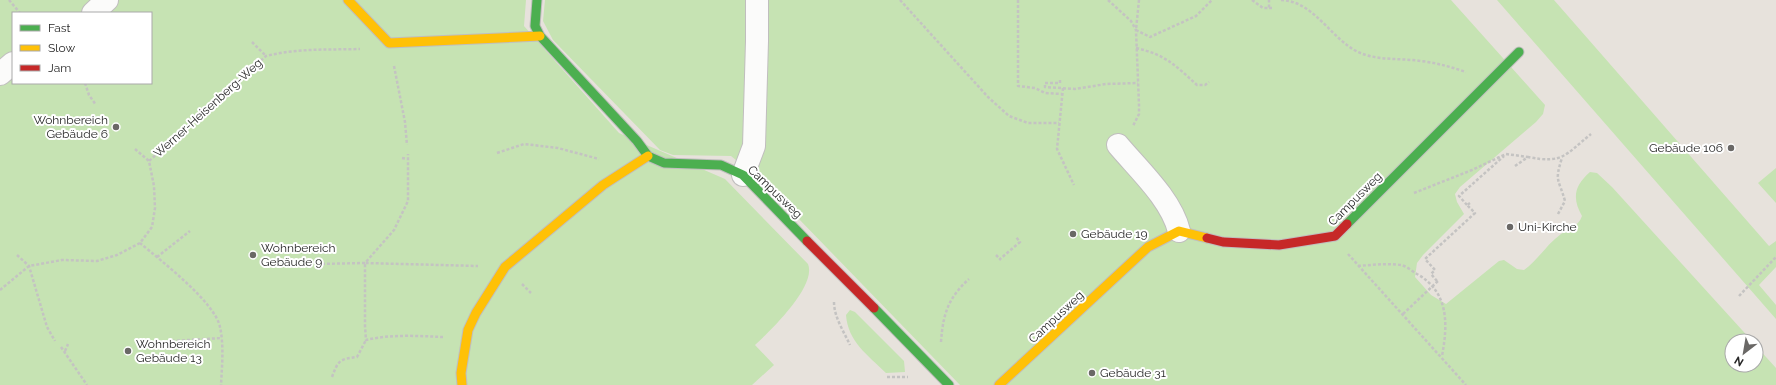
<svg xmlns="http://www.w3.org/2000/svg" width="1776" height="385" font-family="Raleway,sans-serif">
	<style>
		.green { fill: #c6e3b3; fill-rule: evenodd }
		.lines { fill: none; stroke-linecap: round; stroke-linejoin: round }
		.street-casing { stroke: #c0bebe; stroke-width: 24 }
		.fast-casing { stroke: #c0bebe; stroke-width: 11 }
		.slow-casing { stroke: #c0bebe; stroke-width: 11 }
		.jam-casing { stroke: #c0bebe; stroke-width: 11 }
		.path { stroke: #c4c3c2; stroke-width: 2.5; stroke-dasharray: 3 2; stroke-linecap: butt }
		.street { stroke: #fbfbfa; stroke-width: 22 }
		.fast { stroke: #4caf50; stroke-width: 9 }
		.slow { stroke: #ffc107; stroke-width: 9 }
		.jam { stroke: #c62828; stroke-width: 9 }
		.poi-dot { fill: #6a6866; stroke: #fff; stroke-width: 1.5 }
		.labels { text-anchor: middle; dominant-baseline: central; stroke-width: 4; stroke-linejoin: round; paint-order: stroke }
		.street-label { font-size: 12px; fill: #272727; stroke: #fff }
		.poi-label { font-size: 12px; fill: #272727; stroke: #fff; text-anchor: start }
	</style>
	<rect width="100%" height="100%" fill="#e7e2dc"/>
	<path class="green" d="M 0,0 L 526,0 L 524,26 L 619,133 L 725,179 L 808,264 C 817,286 770,331 755,345 L 774,365 L 752,385 L 0,385 ZM 13,13 L 151,13 L 151,83 L 13,83 Z
		M 545,0 L 1451,0 L 1545,105 L 1543,114 L 1536,122 L 1460,187 L 1455,194 L 1457,202 L 1464,214 L 1423,255 L 1417,263 L 1415,277 L 1431,295 L 1446,304 L 1499,261 L 1504,260 L 1517,269 L 1524,270 C 1538,260 1547,244 1561,234 C 1570,228 1578,227 1582,216 C 1572,198 1574,186 1590,172 L 1597,173 L 1612,187 L 1752,341 L 1732,341 L 1732,365 L 1756,365 L 1756,346 L 1776,368 L 1776,385 L 960,385 L 763,182 L 731,156 L 673,155 L 660,150 L 553,40 L 543,21 Z
		M 1497,0 L 1554,0 L 1769,246 L 1776,241 L 1776,267 L 1759,285 L 1776,305 L 1776,319 Z
		M 1776,168 L 1776,203 L 1758,183 Z
		M 850,310 L 855,312 L 904,361 L 905,372 L 886,373 C 868,355 848,342 846,315 Z"/>
	<g class="lines">
		<g class="street-casing">
			<path id="street" d="M 93,13 L 107,0
				M 0,74 L 13,63
				M 1118,145 C 1139,170 1171,199 1179,231
				M 743,175 L 754,146 L 757,41 L 757,0"/>
		</g>
		<g class="fast-casing">
			<path id="fast" d="M 537,0 L 535,26 L 540,36 L 637,141 L 648,156 L 664,163 L 721,165 L 743,175 L 807,241
				M 1347,224 L 1519,52
				M 874,308 L 949,385"/>
		</g>
		<g class="slow-casing">
			<path id="slow" d="M 348,0 L 389,43 L 540,36
				M 462,385 L 461,373 L 468,330 L 476,313 L 505,267 L 603,185 L 648,156
				M 999,385 L 1148,247 L 1179,231 L 1207,238"/>
		</g>
		<g class="jam-casing">
			<path id="jam" d="M 1207,238 L 1223,242 L 1279,245 L 1335,236 L 1347,224
				M 807,241 L 874,308"/>
		</g>
		<path class="path" d="M 9,0 L 20,13
			M 900,0 L 988,97 L 1009,116 L 1028,123 L 1059,123
			M 1018,0 L 1018,86 L 1035,88 L 1045,93 L 1062,94
			M 1108,0 L 1131,21 L 1136,30 L 1139,105 L 1139,114 L 1133,126
			M 1139,0 L 1136,30 L 1150,37 L 1196,16 L 1212,0
			M 1252,0 L 1263,8 L 1269,8 L 1269,0
			M 1281,0 C 1314,1 1331,39 1358,52 C 1378,61 1400,58 1421,61 C 1437,63 1451,67 1466,72
			M 1269,8 L 1273,8
			M 252,42 L 266,56
			M 1136,48 C 1166,55 1175,65 1197,85 L 1205,85 L 1209,82
			M 394,66 L 405,122 L 407,145
			M 1060,80 L 1060,83 L 1045,83 L 1045,87 L 1075,89 L 1106,84 L 1138,83
			M 85,83 L 89,95 L 96,105
			M 1063,88 L 1057,149 L 1074,185
			M 135,149 L 149,161
			M 497,153 L 524,144 L 558,148 L 599,159
			M 402,158 L 407,159
			M 1515,166 L 1528,157 C 1563,164 1565,155 1591,134
			M 1414,193 L 1472,170 L 1506,154 L 1528,157
			M 1467,205 L 1459,196 L 1504,156
			M 1558,214 L 1565,201 C 1559,179 1554,182 1562,158
			M 140,243 C 160,260 215,302 220,327 C 224,345 222,366 221,385
			M 1348,254 L 1466,385
			M 17,255 L 29,266 L 47,327 L 55,341
			M 996,255 L 1000,259
			M 157,257 L 190,231
			M 1001,260 L 1000,259 L 1020,242 L 1016,237
			M 317,264 L 365,263 L 394,230 L 408,201 L 408,154
			M 1358,266 C 1372,265 1387,263 1401,265 C 1406,266 1412,271 1417,274 C 1449,292 1448,324 1442,356
			M 1437,281 L 1431,274 L 1435,270 L 1425,259 L 1475,213 L 1467,205 L 1470,203
			M 522,284 L 531,293
			M 0,290 L 29,266 L 62,260 L 97,261 L 117,255 L 140,243 L 152,227 L 155,208 L 154,186 L 149,161 L 266,56 C 298,48 328,50 360,49
			M 1739,296 L 1776,257
			M 834,302 C 834,317 844,332 850,345
			M 1403,314 L 1439,280
			M 443,337 C 418,336 391,334 366,340 L 365,326 L 365,263 L 478,266
			M 172,341 L 222,338
			M 941,342 C 943,314 948,298 969,279
			M 61,347 L 87,385
			M 65,351 L 68,344
			M 332,377 C 338,361 339,359 357,357 L 366,340
			M 887,377 L 908,377"/>
		<use href="#street" class="street"/>
		<use href="#fast" class="fast"/>
		<use href="#slow" class="slow"/>
		<use href="#jam" class="jam"/>
	</g>
	<g class="poi-dot">
		<circle cx="116" cy="127" r="4"/>
		<circle cx="1731" cy="148" r="4"/>
		<circle cx="1510" cy="227" r="4"/>
		<circle cx="1073" cy="234" r="4"/>
		<circle cx="253" cy="255" r="4"/>
		<circle cx="128" cy="351" r="4"/>
		<circle cx="1092" cy="373" r="4"/>
	</g>
	<g class="labels">
		<g class="street-label">
			<text transform="translate(208 108) rotate(-42)">Werner-Heisenberg-Weg</text>
			<text transform="translate(775 192) rotate(44)">Campusweg</text>
			<text transform="translate(1355 199) rotate(-45)">Campusweg</text>
			<text transform="translate(1056 317) rotate(-43)">Campusweg</text>
		</g>
		<g class="poi-label">
			<text x="108" y="120" text-anchor="end">Wohnbereich<tspan x="108" dy="14">Gebäude 6</tspan></text>
			<text x="1723" y="148" text-anchor="end">Gebäude 106</text>
			<text x="1518" y="227">Uni-Kirche</text>
			<text x="1081" y="234">Gebäude 19</text>
			<text x="261" y="248">Wohnbereich<tspan x="261" dy="14">Gebäude 9</tspan></text>
			<text x="136" y="344">Wohnbereich<tspan x="136" dy="14">Gebäude 13</tspan></text>
			<text x="1100" y="373">Gebäude 31</text>
		</g>
	</g>
	<rect x="12" y="12" width="140" height="72" fill="#ffffff" stroke="#a9a9a9"/>
	<rect x="20" y="25" width="20" height="6" fill="#4caf50" stroke="#a9a9a9"/>
	<text x="48" y="32" font-size="12" fill="#272727">Fast</text>
	<rect x="20" y="45" width="20" height="6" fill="#ffc107" stroke="#a9a9a9"/>
	<text x="48" y="52" font-size="12" fill="#272727">Slow</text>
	<rect x="20" y="65" width="20" height="6" fill="#c62828" stroke="#a9a9a9"/>
	<text x="48" y="72" font-size="12" fill="#272727">Jam</text>
	<g transform="translate(1744 353) rotate(211)"><circle r="19" fill="#ffffff" stroke="#a9a9a9"/>
	<path d="M0-3L7 15L0 10L-7 15Z" fill="#6a6866"/>
	<text y="-6" font-size="11" font-weight="bold" text-anchor="middle" fill="#272727">N</text>
	</g>
</svg>
